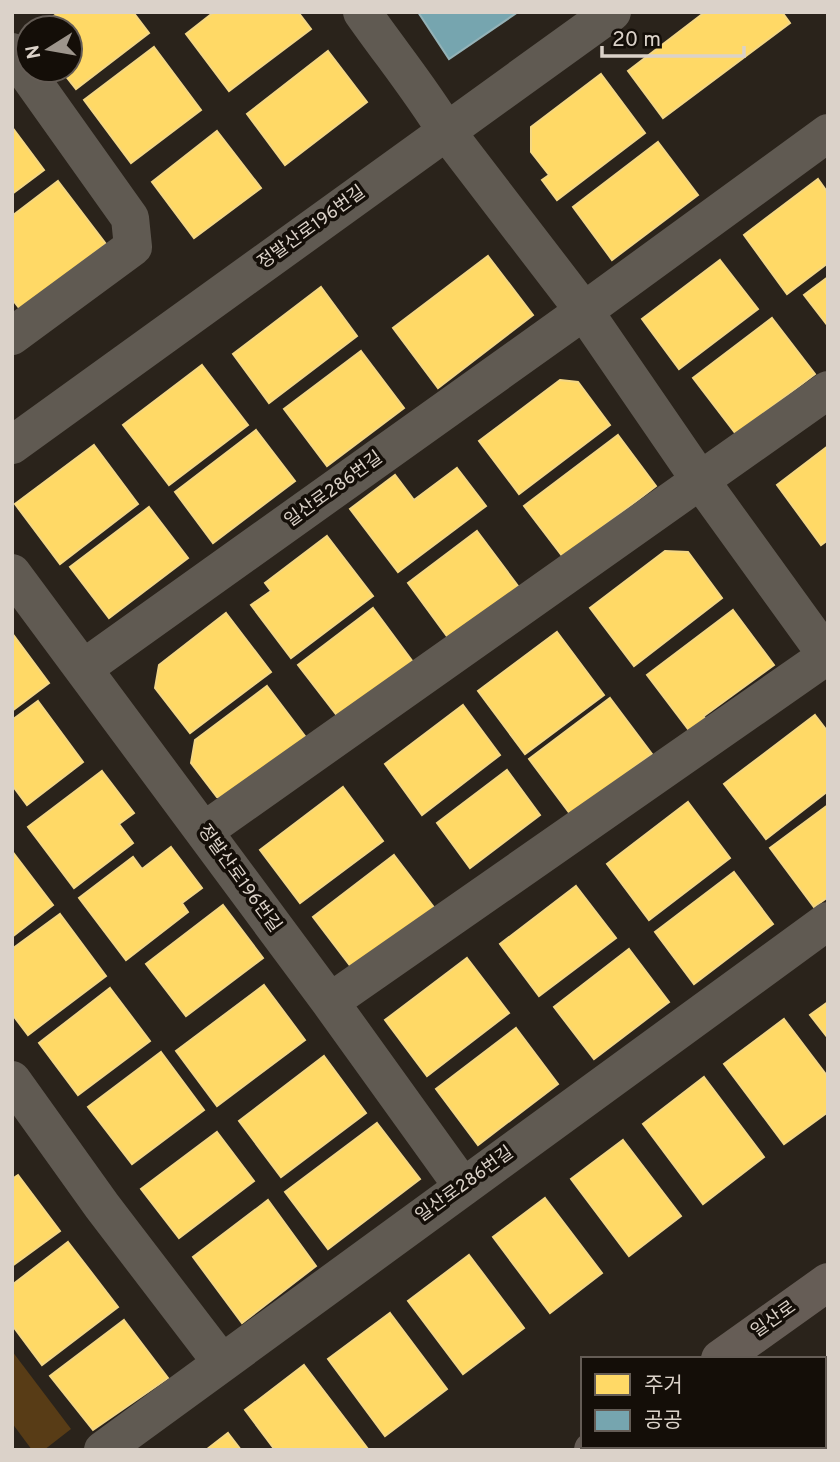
<svg xmlns="http://www.w3.org/2000/svg" width="840" height="1462" font-family="Overpass,'Noto Sans KR',sans-serif">
	<style>
		.green { fill: #583c16 }
		.homes { fill: #ffd966; stroke: #f4d784; stroke-width: 2 }
		.public { fill: #76a5af; stroke: #94b2b7; stroke-width: 2 }
		.lines { fill: none; stroke-linecap: round; stroke-linejoin: round }
		.minor { stroke: #605a52; stroke-width: 38 }
		.primary { stroke: #665d56; stroke-width: 38 }
		.labels { text-anchor: middle; dominant-baseline: central; stroke-width: 7; stroke-linejoin: round; paint-order: stroke }
		.street-label { font-size: 18px; fill: #dbd2c9; stroke: #140e08 }
	</style>
	<rect width="100%" height="100%" fill="#2a231b"/>
	<path class="green" d="M 12,1351 L 71,1429 L 44,1450 L 32,1450 L 12,1423 Z"/>
	<path class="homes" d="M 59,12 L 133,12 L 149,33 L 76,89 L 61,70 L 70,70 L 70,28 L 38,28 Z
		M 214,12 L 298,12 L 311,29 L 229,91 L 186,34 Z
		M 705,12 L 782,12 L 790,23 L 663,118 L 628,71 Z
		M 154,47 L 201,110 L 131,163 L 84,100 Z
		M 328,51 L 367,102 L 285,165 L 247,114 Z
		M 601,74 L 645,133 L 557,200 L 542,180 L 549,175 L 531,152 L 531,127 Z
		M 12,127 L 44,170 L 12,194 Z
		M 217,131 L 261,188 L 194,238 L 152,182 Z
		M 658,142 L 698,195 L 612,260 L 573,207 Z
		M 818,179 L 828,193 L 828,263 L 787,294 L 744,235 Z
		M 58,181 L 106,244 L 20,309 L 12,299 L 12,216 Z
		M 488,256 L 533,315 L 438,388 L 393,328 Z
		M 720,260 L 758,309 L 679,369 L 642,319 Z
		M 828,277 L 828,326 L 804,295 Z
		M 321,287 L 357,336 L 269,403 L 233,354 Z
		M 772,318 L 815,374 L 736,434 L 693,378 Z
		M 361,351 L 404,408 L 327,466 L 284,409 Z
		M 202,365 L 248,425 L 169,485 L 123,425 Z
		M 560,380 L 578,382 L 610,425 L 519,494 L 479,441 Z
		M 256,430 L 295,481 L 213,543 L 175,492 Z
		M 618,435 L 656,486 L 563,557 L 524,506 Z
		M 94,445 L 138,504 L 60,564 L 15,504 Z
		M 828,446 L 828,540 L 821,545 L 777,485 Z
		M 457,468 L 486,506 L 398,572 L 350,509 L 395,475 L 414,500 Z
		M 149,507 L 188,558 L 109,618 L 70,567 Z
		M 477,531 L 521,590 L 452,643 L 408,583 Z
		M 327,536 L 373,596 L 291,658 L 251,605 L 271,591 L 265,583 Z
		M 665,551 L 688,552 L 722,598 L 634,666 L 590,608 Z
		M 373,608 L 413,662 L 339,718 L 298,665 Z
		M 733,610 L 774,665 L 704,716 L 707,724 L 695,734 L 688,729 L 647,675 Z
		M 226,613 L 271,672 L 190,733 L 155,688 L 159,665 Z
		M 557,632 L 604,695 L 525,754 L 478,691 Z
		M 12,633 L 49,683 L 12,711 Z
		M 267,686 L 311,744 L 237,800 L 217,797 L 191,763 L 195,740 Z
		M 610,698 L 652,754 L 571,815 L 529,759 Z
		M 38,701 L 83,762 L 27,805 L 12,785 L 12,720 Z
		M 463,705 L 500,755 L 422,815 L 385,764 Z
		M 815,715 L 828,732 L 828,791 L 766,839 L 724,784 Z
		M 507,770 L 540,815 L 470,868 L 437,823 Z
		M 102,771 L 134,813 L 119,824 L 133,843 L 74,888 L 28,827 Z
		M 343,787 L 383,841 L 300,903 L 260,850 Z
		M 688,802 L 730,858 L 649,920 L 607,864 Z
		M 828,805 L 828,897 L 814,907 L 770,848 Z
		M 171,847 L 202,888 L 182,903 L 188,912 L 126,960 L 79,898 L 133,857 L 142,869 Z
		M 12,851 L 53,905 L 12,937 Z
		M 394,855 L 436,910 L 355,972 L 313,917 Z
		M 734,872 L 773,924 L 694,984 L 655,932 Z
		M 576,886 L 616,938 L 539,996 L 500,944 Z
		M 223,905 L 263,958 L 186,1016 L 146,964 Z
		M 60,914 L 106,976 L 28,1035 L 12,1014 L 12,949 Z
		M 629,949 L 669,1002 L 594,1059 L 554,1007 Z
		M 467,958 L 509,1013 L 427,1076 L 385,1020 Z
		M 264,985 L 305,1040 L 217,1106 L 176,1051 Z
		M 110,988 L 150,1041 L 78,1095 L 39,1043 Z
		M 828,1002 L 828,1038 L 810,1015 Z
		M 784,1019 L 828,1077 L 828,1112 L 784,1144 L 724,1064 Z
		M 516,1028 L 558,1084 L 478,1145 L 436,1089 Z
		M 161,1052 L 204,1110 L 132,1164 L 88,1107 Z
		M 324,1056 L 366,1113 L 281,1177 L 239,1121 Z
		M 704,1077 L 764,1157 L 703,1204 L 643,1124 Z
		M 377,1123 L 420,1179 L 328,1249 L 285,1192 Z
		M 217,1132 L 254,1181 L 179,1238 L 141,1189 Z
		M 623,1140 L 681,1216 L 629,1256 L 571,1179 Z
		M 18,1175 L 60,1231 L 12,1266 L 12,1179 Z
		M 545,1198 L 602,1273 L 550,1313 L 493,1237 Z
		M 268,1200 L 316,1266 L 242,1323 L 193,1257 Z
		M 68,1242 L 118,1307 L 42,1365 L 12,1325 L 12,1285 Z
		M 469,1255 L 524,1328 L 463,1374 L 408,1301 Z
		M 390,1313 L 447,1389 L 385,1436 L 328,1359 Z
		M 124,1320 L 168,1378 L 93,1430 L 50,1376 Z
		M 304,1365 L 368,1449 L 275,1450 L 245,1410 Z
		M 228,1433 L 241,1450 L 206,1450 Z"/>
	<path class="public" d="M 418,12 L 518,12 L 449,59 Z"/>
	<g class="lines">
		<path class="minor" d="M 362,12 C 390,52 421,90 446,131 L 584,311 L 700,480 L 828,657
			M 12,52 L 130,218 L 133,247 L 12,336
			M 12,445 L 612,12
			M 12,573 L 330,1002 L 463,1187
			M 84,668 L 584,311 L 828,133
			M 204,831 L 828,390
			M 330,1002 L 828,655
			M 12,1080 L 102,1206 L 222,1363
			M 103,1450 L 828,921"/>
		<path class="primary" d="M 720,1359 L 828,1282
			M 824,1404 L 828,1402
			M 593,1450 L 598,1446
			M 758,1450 L 763,1446"/>
	</g>
	<g class="labels">
		<g class="street-label">
			<text transform="translate(312 228) rotate(-36)">정발산로196번길</text>
			<text transform="translate(334 490) rotate(-36)">일산로286번길</text>
			<text transform="translate(239 879) rotate(54)">정발산로196번길</text>
			<text transform="translate(465 1185) rotate(-36)">일산로286번길</text>
			<text transform="translate(774 1320) rotate(-35)">일산로</text>
		</g>
	</g>
	<rect width="840" height="1462" fill="none" stroke="#dbd2c9" stroke-width="28"/>
	<rect x="581" y="1357" width="245" height="91" fill="#140e08" stroke="#645c55" stroke-width="2"/>
	<rect x="595" y="1374" width="35" height="21" fill="#ffd966" stroke="#645c55" stroke-width="2"/>
	<text x="644" y="1392" font-size="21" fill="#dbd2c9">주거</text>
	<rect x="595" y="1410" width="35" height="21" fill="#76a5af" stroke="#645c55" stroke-width="2"/>
	<text x="644" y="1427" font-size="21" fill="#dbd2c9">공공</text>
	<g transform="translate(49 49) rotate(259)"><circle r="33" fill="#140e08" stroke="#645c55" stroke-width="2"/>
	<path d="M0-5L12 26L0 18L-12 26Z" fill="#9d958c"/>
	<text y="-10" font-size="19" font-weight="bold" text-anchor="middle" fill="#dbd2c9">N</text>
	</g>
	<path d="M602 46v10h142v-10" fill="none" stroke="#dbd2c9" stroke-width="3.5"/>
	<text x="612" y="46" font-size="21" fill="#dbd2c9" stroke="#140e08" stroke-width="5" paint-order="stroke">20 m</text>
</svg>
